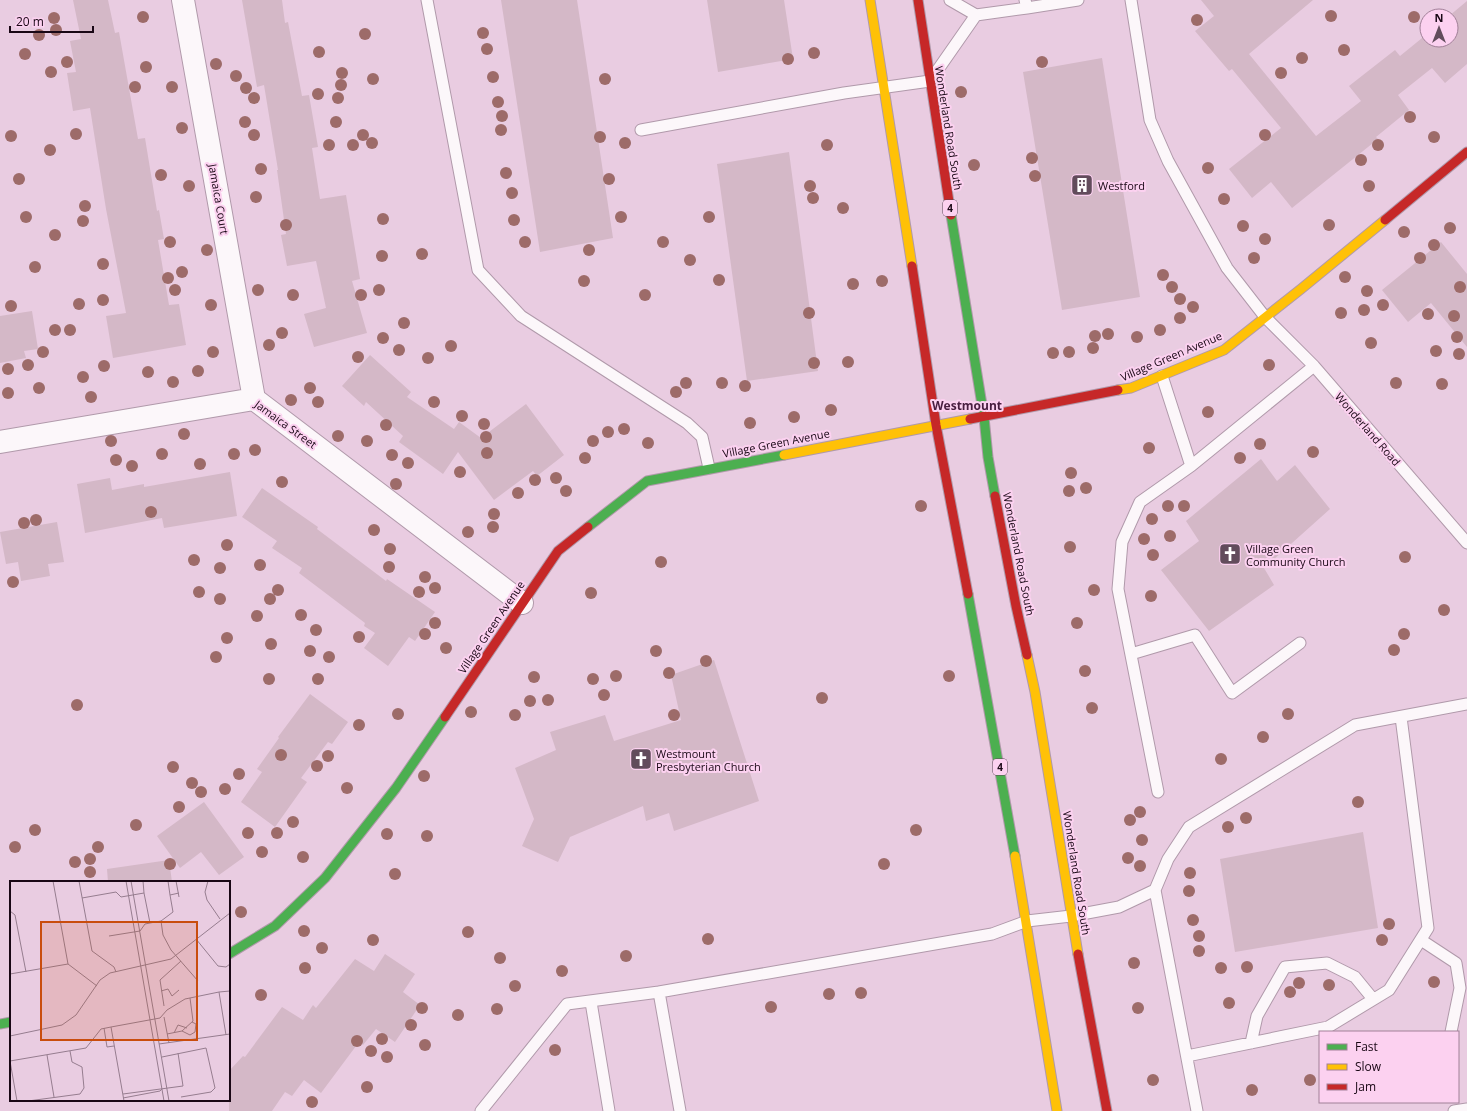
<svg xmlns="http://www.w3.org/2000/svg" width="1467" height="1111" font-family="'Open Sans',sans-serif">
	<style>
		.building { fill: #d4b8c7 }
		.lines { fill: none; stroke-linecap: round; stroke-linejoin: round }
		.lane-casing { stroke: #b099aa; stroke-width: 13 }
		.street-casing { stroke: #b099aa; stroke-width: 24 }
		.fast-casing { stroke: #b099aa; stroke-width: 11 }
		.slow-casing { stroke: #b099aa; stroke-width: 11 }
		.jam-casing { stroke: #b099aa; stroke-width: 11 }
		.lane { stroke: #fcf7fa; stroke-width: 11 }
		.street { stroke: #fcf7fa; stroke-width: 22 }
		.fast { stroke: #4caf50; stroke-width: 9 }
		.slow { stroke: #ffc107; stroke-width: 9 }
		.jam { stroke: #c62828; stroke-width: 9 }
		.tree { fill: #9d6b69 }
		.labels { text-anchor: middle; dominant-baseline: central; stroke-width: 4; stroke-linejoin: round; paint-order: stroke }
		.shield { fill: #fcd1f0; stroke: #5d4457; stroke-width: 1 }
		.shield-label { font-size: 10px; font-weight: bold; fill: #190715 }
		.street-label { font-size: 11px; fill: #190715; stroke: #fcd1f0 }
		.poi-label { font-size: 11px; fill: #190715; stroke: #fcd1f0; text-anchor: start }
		.neighbourhood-label { font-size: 12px; font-weight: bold; fill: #481e3f; stroke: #fcd1f0 }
		.inset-road { fill: none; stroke: #967d8f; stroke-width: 1 }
		.view { fill: #c94d0d; fill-opacity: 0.15; stroke: #c94d0d; stroke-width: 2 }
		.inset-edge { fill: none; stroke: #190715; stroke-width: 2 }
	</style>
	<rect width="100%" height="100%" fill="#e9cce1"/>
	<path class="building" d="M 73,0 L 108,0 L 115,33 L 119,32 L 138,139 L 145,138 L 157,211 L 159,210 L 164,239 L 158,240 L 169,305 L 179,304 L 186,345 L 113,358 L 106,316 L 126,313 L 106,209 L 90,108 L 73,111 L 67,73 L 76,72 L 70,41 L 81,39 Z
		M 242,0 L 282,0 L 285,23 L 288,22 L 302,96 L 309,95 L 318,147 L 312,148 L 320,199 L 346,195 L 360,279 L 352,281 L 367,333 L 314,347 L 304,314 L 326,308 L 316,261 L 287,266 L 281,235 L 286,234 L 277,170 L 278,170 L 264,85 L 257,87 Z
		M 501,0 L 577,0 L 613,238 L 540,252 Z
		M 707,0 L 784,0 L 793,59 L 718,72 Z
		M 1201,0 L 1313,0 L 1249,54 L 1316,136 L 1361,101 L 1349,86 L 1395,50 L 1400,56 L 1427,34 L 1427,40 L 1451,40 L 1451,16 L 1449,16 L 1467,1 L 1467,64 L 1445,83 L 1432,68 L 1398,95 L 1409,110 L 1376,137 L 1378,139 L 1292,208 L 1271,182 L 1252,198 L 1229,169 L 1281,128 L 1232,69 L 1229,71 L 1195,31 L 1214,16 Z
		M 1102,58 L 1140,297 L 1062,310 L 1023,72 Z
		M 789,152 L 818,371 L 747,381 L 717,164 Z
		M 1441,242 L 1467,274 L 1467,347 L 1431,303 L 1408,322 L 1382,290 Z
		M 32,311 L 38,349 L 24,351 L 26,358 L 0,363 L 0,316 Z
		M 370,355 L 411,392 L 407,397 L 454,429 L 459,422 L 481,438 L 526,404 L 564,455 L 537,476 L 533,471 L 494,500 L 458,452 L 443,474 L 399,442 L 403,436 L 366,402 L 364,406 L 342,386 Z
		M 1261,459 L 1277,481 L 1295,465 L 1330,509 L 1264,568 L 1274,585 L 1209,631 L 1161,570 L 1199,541 L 1186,521 Z
		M 230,472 L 237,516 L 164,528 L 162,518 L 85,533 L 77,484 L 110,478 L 112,490 L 144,484 L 144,487 Z
		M 262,488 L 318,527 L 317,529 L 386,581 L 387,579 L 435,612 L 415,641 L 409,637 L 388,666 L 364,648 L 375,633 L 364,626 L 365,623 L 299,573 L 302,568 L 272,548 L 277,541 L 242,517 Z
		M 57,522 L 64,562 L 48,564 L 50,576 L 21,581 L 18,562 L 6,564 L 0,532 Z
		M 714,660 L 759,801 L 674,831 L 669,813 L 646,821 L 643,806 L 570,837 L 558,862 L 522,846 L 534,819 L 515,768 L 556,750 L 550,732 L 605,715 L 614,741 L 681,720 L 671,675 Z
		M 310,694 L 348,722 L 332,744 L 328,742 L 301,778 L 307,782 L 275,827 L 241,802 L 262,772 L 257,769 L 279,738 L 278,737 Z
		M 204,802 L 244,857 L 219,875 L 201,852 L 180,868 L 157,836 Z
		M 1363,832 L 1378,928 L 1235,952 L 1220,859 Z
		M 169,860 L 172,882 L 108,882 L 107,869 Z
		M 385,954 L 415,974 L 403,992 L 420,1005 L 395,1042 L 376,1029 L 363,1045 L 359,1042 L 321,1093 L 304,1080 L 292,1096 L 285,1092 L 272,1111 L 229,1111 L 229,1071 L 243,1056 L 245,1057 L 282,1007 L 303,1020 L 313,1005 L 316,1008 L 355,959 L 374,971 Z"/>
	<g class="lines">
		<g class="lane-casing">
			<path id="lane" d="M 427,0 L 478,270 L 521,316 L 687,423 L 702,437 L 709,468
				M 950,0 L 976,15 L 1027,8 L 1025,0
				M 1131,0 L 1150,120 L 1168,161 L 1227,268 L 1265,317 L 1314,366 L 1467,543
				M 1027,8 L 1078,0
				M 641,130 L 844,93 L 930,81 L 976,15
				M 1162,376 L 1191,466
				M 1131,654 L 1195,635 L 1232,693 L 1300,643
				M 1158,792 L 1118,589 L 1122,542 L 1140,502 L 1191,466 L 1314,366
				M 1155,890 L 1197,1111
				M 1421,940 L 1456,963 L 1460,988 L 1451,1032
				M 591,1002 L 609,1111
				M 1251,1043 L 1257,1016 L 1285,967 L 1327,963 L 1355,977 L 1373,999
				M 1187,1056 L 1328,1027 L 1389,990 L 1428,928 L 1401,717
				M 481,1111 L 567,1004 L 659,992
				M 680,1111 L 659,992 L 992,934 L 1027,921 L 1071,916 L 1119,907 L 1155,890 L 1168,859 L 1189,827 L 1355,725 L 1467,704
				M 1454,1111 L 1467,1109"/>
		</g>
		<g class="street-casing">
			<path id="street" d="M 183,0 L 254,399
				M 0,442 L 254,399 L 522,603"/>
		</g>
		<g class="fast-casing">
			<path id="fast" d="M 951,215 L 984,417 L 988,457 L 995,496
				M 588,527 L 647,481 L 784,455
				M 968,594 L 1015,856
				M 229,954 L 275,926 L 325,878 L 396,788 L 445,717
				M 0,1024 L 11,1022"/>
		</g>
		<g class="slow-casing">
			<path id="slow" d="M 870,0 L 912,266
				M 1118,390 L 1131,388 L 1224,350 L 1301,289 L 1385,220
				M 784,455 L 970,419
				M 1027,655 L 1035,692 L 1078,954
				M 1015,856 L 1057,1111"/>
		</g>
		<g class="jam-casing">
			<path id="jam" d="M 918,0 L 951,215
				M 1385,220 L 1467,152
				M 912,266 L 936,425 L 968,594
				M 970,419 L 1118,390
				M 995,496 L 1016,606 L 1027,655
				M 445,717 L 558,551 L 588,527
				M 1078,954 L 1107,1111"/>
		</g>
		<use href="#lane" class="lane"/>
		<use href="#street" class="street"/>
		<use href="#fast" class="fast"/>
		<use href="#slow" class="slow"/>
		<use href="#jam" class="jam"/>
	</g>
	<g class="tree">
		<circle cx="1331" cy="16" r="6"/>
		<circle cx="143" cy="17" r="6"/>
		<circle cx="1414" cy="17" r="6"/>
		<circle cx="54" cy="18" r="6"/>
		<circle cx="1197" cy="20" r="6"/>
		<circle cx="56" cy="30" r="6"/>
		<circle cx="483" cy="33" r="6"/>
		<circle cx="365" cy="34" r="6"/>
		<circle cx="39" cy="35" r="6"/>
		<circle cx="487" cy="49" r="6"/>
		<circle cx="1344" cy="50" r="6"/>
		<circle cx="319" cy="52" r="6"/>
		<circle cx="814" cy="53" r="6"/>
		<circle cx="25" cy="54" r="6"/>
		<circle cx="1302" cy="58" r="6"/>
		<circle cx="788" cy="59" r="6"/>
		<circle cx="67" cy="62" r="6"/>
		<circle cx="1042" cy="62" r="6"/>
		<circle cx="216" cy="64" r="6"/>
		<circle cx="146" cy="67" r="6"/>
		<circle cx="51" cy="72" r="6"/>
		<circle cx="342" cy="73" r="6"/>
		<circle cx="1281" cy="73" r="6"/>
		<circle cx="236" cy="76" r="6"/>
		<circle cx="493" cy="77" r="6"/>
		<circle cx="373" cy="79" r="6"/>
		<circle cx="605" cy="79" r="6"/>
		<circle cx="341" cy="85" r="6"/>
		<circle cx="135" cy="87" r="6"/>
		<circle cx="172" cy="87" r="6"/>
		<circle cx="246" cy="88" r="6"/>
		<circle cx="961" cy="92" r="6"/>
		<circle cx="318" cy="94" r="6"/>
		<circle cx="254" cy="98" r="6"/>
		<circle cx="338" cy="98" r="6"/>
		<circle cx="498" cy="102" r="6"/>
		<circle cx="502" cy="116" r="6"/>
		<circle cx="1410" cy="117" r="6"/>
		<circle cx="245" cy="122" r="6"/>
		<circle cx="336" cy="122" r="6"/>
		<circle cx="182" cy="128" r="6"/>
		<circle cx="501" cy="130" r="6"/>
		<circle cx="76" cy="134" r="6"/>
		<circle cx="254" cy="135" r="6"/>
		<circle cx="363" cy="135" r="6"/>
		<circle cx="1265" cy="135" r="6"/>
		<circle cx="11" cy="136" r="6"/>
		<circle cx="600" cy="137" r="6"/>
		<circle cx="1434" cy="137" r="6"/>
		<circle cx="372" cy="143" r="6"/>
		<circle cx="625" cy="143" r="6"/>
		<circle cx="329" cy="145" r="6"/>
		<circle cx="353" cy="145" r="6"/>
		<circle cx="827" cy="145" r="6"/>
		<circle cx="1378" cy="145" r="6"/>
		<circle cx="50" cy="150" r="6"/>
		<circle cx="1032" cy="158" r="6"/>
		<circle cx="1361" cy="160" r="6"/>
		<circle cx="974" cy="165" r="6"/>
		<circle cx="1208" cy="168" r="6"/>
		<circle cx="261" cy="169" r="6"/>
		<circle cx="506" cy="173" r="6"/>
		<circle cx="161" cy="175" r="6"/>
		<circle cx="1035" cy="176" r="6"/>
		<circle cx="19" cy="179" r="6"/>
		<circle cx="609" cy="179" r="6"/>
		<circle cx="189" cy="186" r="6"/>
		<circle cx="810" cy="186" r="6"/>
		<circle cx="1369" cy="186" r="6"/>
		<circle cx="512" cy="193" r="6"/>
		<circle cx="256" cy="197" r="6"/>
		<circle cx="813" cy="198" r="6"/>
		<circle cx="1224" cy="199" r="6"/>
		<circle cx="85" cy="206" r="6"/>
		<circle cx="843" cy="208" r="6"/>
		<circle cx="26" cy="217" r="6"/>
		<circle cx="621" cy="217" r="6"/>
		<circle cx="709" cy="217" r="6"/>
		<circle cx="383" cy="219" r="6"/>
		<circle cx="514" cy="220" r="6"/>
		<circle cx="83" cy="221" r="6"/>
		<circle cx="286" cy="225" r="6"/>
		<circle cx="1329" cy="225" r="6"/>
		<circle cx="1243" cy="226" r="6"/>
		<circle cx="1450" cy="228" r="6"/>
		<circle cx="1404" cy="232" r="6"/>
		<circle cx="55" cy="235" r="6"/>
		<circle cx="1265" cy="239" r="6"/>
		<circle cx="170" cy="242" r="6"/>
		<circle cx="525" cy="242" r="6"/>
		<circle cx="663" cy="242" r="6"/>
		<circle cx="1434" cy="245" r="6"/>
		<circle cx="207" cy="250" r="6"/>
		<circle cx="589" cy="250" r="6"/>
		<circle cx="422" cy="254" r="6"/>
		<circle cx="382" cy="256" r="6"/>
		<circle cx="1254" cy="258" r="6"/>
		<circle cx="1420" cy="258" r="6"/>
		<circle cx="690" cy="260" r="6"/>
		<circle cx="103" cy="264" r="6"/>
		<circle cx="35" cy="267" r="6"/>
		<circle cx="182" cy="272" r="6"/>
		<circle cx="1163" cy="275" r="6"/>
		<circle cx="1345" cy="277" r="6"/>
		<circle cx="168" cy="278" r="6"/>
		<circle cx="719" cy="280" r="6"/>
		<circle cx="584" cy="281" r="6"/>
		<circle cx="882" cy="281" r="6"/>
		<circle cx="853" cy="284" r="6"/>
		<circle cx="1172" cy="287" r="6"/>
		<circle cx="1460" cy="287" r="6"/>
		<circle cx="175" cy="290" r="6"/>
		<circle cx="258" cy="290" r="6"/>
		<circle cx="379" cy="290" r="6"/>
		<circle cx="1367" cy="291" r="6"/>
		<circle cx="293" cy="295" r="6"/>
		<circle cx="361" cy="295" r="6"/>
		<circle cx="645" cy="295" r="6"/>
		<circle cx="1180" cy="299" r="6"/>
		<circle cx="103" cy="300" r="6"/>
		<circle cx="79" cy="304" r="6"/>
		<circle cx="211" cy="305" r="6"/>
		<circle cx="1383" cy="305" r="6"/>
		<circle cx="11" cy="306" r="6"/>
		<circle cx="1193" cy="307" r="6"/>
		<circle cx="1364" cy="310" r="6"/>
		<circle cx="809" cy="313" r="6"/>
		<circle cx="1341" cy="313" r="6"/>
		<circle cx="1428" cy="314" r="6"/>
		<circle cx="1454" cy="316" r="6"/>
		<circle cx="1180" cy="318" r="6"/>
		<circle cx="404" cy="323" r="6"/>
		<circle cx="55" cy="330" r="6"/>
		<circle cx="70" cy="330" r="6"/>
		<circle cx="1160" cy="330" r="6"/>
		<circle cx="282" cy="333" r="6"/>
		<circle cx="1108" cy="334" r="6"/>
		<circle cx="1095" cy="336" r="6"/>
		<circle cx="1137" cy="337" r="6"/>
		<circle cx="1457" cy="337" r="6"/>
		<circle cx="383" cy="338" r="6"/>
		<circle cx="1371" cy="343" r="6"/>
		<circle cx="269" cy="345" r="6"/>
		<circle cx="451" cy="346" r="6"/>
		<circle cx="1093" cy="348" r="6"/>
		<circle cx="399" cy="350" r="6"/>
		<circle cx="1436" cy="351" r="6"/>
		<circle cx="43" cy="352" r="6"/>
		<circle cx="213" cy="352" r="6"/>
		<circle cx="1069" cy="352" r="6"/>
		<circle cx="1053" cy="353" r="6"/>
		<circle cx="1459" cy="354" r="6"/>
		<circle cx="358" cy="357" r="6"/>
		<circle cx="428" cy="358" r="6"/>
		<circle cx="848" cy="362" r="6"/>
		<circle cx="814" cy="363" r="6"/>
		<circle cx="28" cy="365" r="6"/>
		<circle cx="1269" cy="365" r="6"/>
		<circle cx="104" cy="366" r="6"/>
		<circle cx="8" cy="369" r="6"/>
		<circle cx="198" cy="371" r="6"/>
		<circle cx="148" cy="372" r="6"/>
		<circle cx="83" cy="377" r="6"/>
		<circle cx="173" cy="382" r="6"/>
		<circle cx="686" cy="383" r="6"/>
		<circle cx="722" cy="383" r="6"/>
		<circle cx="1396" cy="383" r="6"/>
		<circle cx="1442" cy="384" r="6"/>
		<circle cx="745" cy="386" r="6"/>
		<circle cx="39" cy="388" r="6"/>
		<circle cx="310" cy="388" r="6"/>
		<circle cx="676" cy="392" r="6"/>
		<circle cx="8" cy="393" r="6"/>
		<circle cx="91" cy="397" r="6"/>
		<circle cx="291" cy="400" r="6"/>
		<circle cx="318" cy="402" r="6"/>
		<circle cx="434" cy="402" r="6"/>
		<circle cx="831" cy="410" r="6"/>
		<circle cx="1208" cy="412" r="6"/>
		<circle cx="462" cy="416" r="6"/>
		<circle cx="794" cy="417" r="6"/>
		<circle cx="750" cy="423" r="6"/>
		<circle cx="484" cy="424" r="6"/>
		<circle cx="386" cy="425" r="6"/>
		<circle cx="624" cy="429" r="6"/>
		<circle cx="608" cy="432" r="6"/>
		<circle cx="184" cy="434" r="6"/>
		<circle cx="338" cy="436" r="6"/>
		<circle cx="486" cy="437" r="6"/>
		<circle cx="111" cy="441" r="6"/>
		<circle cx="367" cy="441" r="6"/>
		<circle cx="593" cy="441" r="6"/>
		<circle cx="648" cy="443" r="6"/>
		<circle cx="1260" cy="444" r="6"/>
		<circle cx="1149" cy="448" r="6"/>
		<circle cx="255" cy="450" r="6"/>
		<circle cx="1313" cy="452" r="6"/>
		<circle cx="487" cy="453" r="6"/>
		<circle cx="162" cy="454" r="6"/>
		<circle cx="234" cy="454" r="6"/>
		<circle cx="392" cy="455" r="6"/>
		<circle cx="585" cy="458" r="6"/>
		<circle cx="1240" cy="458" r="6"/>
		<circle cx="116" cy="460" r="6"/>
		<circle cx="408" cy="463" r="6"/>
		<circle cx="200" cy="464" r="6"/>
		<circle cx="132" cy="466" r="6"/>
		<circle cx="460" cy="472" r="6"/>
		<circle cx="1071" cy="473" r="6"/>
		<circle cx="556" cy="478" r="6"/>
		<circle cx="535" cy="480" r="6"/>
		<circle cx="282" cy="482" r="6"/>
		<circle cx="396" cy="484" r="6"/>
		<circle cx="1086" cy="488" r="6"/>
		<circle cx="566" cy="491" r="6"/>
		<circle cx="1069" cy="491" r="6"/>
		<circle cx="518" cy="493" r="6"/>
		<circle cx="921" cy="506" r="6"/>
		<circle cx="1168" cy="506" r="6"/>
		<circle cx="1184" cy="506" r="6"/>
		<circle cx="151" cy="512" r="6"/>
		<circle cx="494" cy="514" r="6"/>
		<circle cx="1152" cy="519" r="6"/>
		<circle cx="36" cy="520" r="6"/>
		<circle cx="24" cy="523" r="6"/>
		<circle cx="493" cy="527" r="6"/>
		<circle cx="374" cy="530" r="6"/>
		<circle cx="468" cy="532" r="6"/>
		<circle cx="1170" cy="536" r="6"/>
		<circle cx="1144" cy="539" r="6"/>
		<circle cx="227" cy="545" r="6"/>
		<circle cx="1070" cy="547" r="6"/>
		<circle cx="390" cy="549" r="6"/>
		<circle cx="1153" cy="555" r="6"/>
		<circle cx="1405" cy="557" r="6"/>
		<circle cx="194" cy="560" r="6"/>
		<circle cx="661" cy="562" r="6"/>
		<circle cx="260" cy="565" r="6"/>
		<circle cx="389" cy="567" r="6"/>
		<circle cx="220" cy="568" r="6"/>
		<circle cx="425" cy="577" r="6"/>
		<circle cx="13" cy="582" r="6"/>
		<circle cx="435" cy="588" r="6"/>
		<circle cx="278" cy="590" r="6"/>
		<circle cx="1094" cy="590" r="6"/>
		<circle cx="199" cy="592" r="6"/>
		<circle cx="419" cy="592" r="6"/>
		<circle cx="591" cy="593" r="6"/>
		<circle cx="1151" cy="596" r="6"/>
		<circle cx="220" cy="599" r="6"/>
		<circle cx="270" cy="599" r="6"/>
		<circle cx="1444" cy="610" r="6"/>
		<circle cx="301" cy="615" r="6"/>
		<circle cx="257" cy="616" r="6"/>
		<circle cx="435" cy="623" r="6"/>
		<circle cx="1077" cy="623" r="6"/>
		<circle cx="316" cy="630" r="6"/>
		<circle cx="425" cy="634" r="6"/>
		<circle cx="1404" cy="634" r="6"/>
		<circle cx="359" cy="637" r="6"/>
		<circle cx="227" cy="638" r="6"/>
		<circle cx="271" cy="644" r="6"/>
		<circle cx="446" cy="648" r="6"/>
		<circle cx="1394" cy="650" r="6"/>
		<circle cx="310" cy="651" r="6"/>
		<circle cx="656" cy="651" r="6"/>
		<circle cx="216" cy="657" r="6"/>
		<circle cx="329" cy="657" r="6"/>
		<circle cx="706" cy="661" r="6"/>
		<circle cx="1085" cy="671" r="6"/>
		<circle cx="669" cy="673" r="6"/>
		<circle cx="616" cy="676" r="6"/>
		<circle cx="949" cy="676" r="6"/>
		<circle cx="534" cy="677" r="6"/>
		<circle cx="269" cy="679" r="6"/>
		<circle cx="318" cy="679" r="6"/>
		<circle cx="593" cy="679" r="6"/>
		<circle cx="604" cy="695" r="6"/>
		<circle cx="822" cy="698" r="6"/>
		<circle cx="548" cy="700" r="6"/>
		<circle cx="530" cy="701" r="6"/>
		<circle cx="77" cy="705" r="6"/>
		<circle cx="1092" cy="708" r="6"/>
		<circle cx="471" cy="712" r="6"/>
		<circle cx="398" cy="714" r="6"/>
		<circle cx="1288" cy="714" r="6"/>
		<circle cx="515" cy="715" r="6"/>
		<circle cx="674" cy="715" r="6"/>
		<circle cx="359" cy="725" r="6"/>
		<circle cx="1263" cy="737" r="6"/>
		<circle cx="281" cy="755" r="6"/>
		<circle cx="328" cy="756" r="6"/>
		<circle cx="1221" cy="759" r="6"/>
		<circle cx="317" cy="766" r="6"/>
		<circle cx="173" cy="767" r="6"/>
		<circle cx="239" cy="774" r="6"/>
		<circle cx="424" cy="776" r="6"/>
		<circle cx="192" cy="783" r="6"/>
		<circle cx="347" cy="788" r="6"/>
		<circle cx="225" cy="789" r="6"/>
		<circle cx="201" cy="792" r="6"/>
		<circle cx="1358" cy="802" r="6"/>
		<circle cx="179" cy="807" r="6"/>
		<circle cx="1140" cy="812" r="6"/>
		<circle cx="1246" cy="818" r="6"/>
		<circle cx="1130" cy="820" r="6"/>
		<circle cx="293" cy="822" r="6"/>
		<circle cx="136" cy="825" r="6"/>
		<circle cx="1228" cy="827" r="6"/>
		<circle cx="35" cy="830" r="6"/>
		<circle cx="916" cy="830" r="6"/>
		<circle cx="248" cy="833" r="6"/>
		<circle cx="277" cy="833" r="6"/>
		<circle cx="387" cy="834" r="6"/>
		<circle cx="427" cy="836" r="6"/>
		<circle cx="1142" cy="840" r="6"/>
		<circle cx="15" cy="847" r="6"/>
		<circle cx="98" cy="847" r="6"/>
		<circle cx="262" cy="852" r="6"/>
		<circle cx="303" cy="857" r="6"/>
		<circle cx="1128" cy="858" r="6"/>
		<circle cx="90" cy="859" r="6"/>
		<circle cx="75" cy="862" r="6"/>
		<circle cx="170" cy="864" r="6"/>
		<circle cx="884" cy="864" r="6"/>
		<circle cx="1140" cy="866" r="6"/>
		<circle cx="90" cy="872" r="6"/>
		<circle cx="1190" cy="873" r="6"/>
		<circle cx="395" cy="874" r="6"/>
		<circle cx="1189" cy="891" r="6"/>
		<circle cx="241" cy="912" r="6"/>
		<circle cx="1193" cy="920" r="6"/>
		<circle cx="1389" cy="924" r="6"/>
		<circle cx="304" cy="931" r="6"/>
		<circle cx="468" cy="932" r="6"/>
		<circle cx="1199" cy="936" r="6"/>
		<circle cx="708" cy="939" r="6"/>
		<circle cx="373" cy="940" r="6"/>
		<circle cx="1382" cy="940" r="6"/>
		<circle cx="322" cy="948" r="6"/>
		<circle cx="1199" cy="951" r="6"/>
		<circle cx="626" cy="956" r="6"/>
		<circle cx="500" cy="958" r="6"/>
		<circle cx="1134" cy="963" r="6"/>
		<circle cx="1247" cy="967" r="6"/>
		<circle cx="305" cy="968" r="6"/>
		<circle cx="1221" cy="968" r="6"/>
		<circle cx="562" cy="971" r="6"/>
		<circle cx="1434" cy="982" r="6"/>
		<circle cx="1299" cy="983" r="6"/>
		<circle cx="1329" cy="985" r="6"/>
		<circle cx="515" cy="986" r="6"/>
		<circle cx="1290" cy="992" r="6"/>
		<circle cx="861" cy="993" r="6"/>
		<circle cx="829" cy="994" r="6"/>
		<circle cx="261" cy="995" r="6"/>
		<circle cx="1229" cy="1003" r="6"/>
		<circle cx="771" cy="1007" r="6"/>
		<circle cx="422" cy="1008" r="6"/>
		<circle cx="1138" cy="1008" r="6"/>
		<circle cx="497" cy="1009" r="6"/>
		<circle cx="458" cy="1015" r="6"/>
		<circle cx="411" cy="1025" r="6"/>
		<circle cx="382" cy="1039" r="6"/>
		<circle cx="357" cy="1041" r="6"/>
		<circle cx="425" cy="1045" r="6"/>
		<circle cx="555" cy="1050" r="6"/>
		<circle cx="371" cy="1051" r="6"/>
		<circle cx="387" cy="1057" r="6"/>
		<circle cx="1153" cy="1080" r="6"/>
		<circle cx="1310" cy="1080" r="6"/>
		<circle cx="367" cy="1087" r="6"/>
		<circle cx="1252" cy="1090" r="6"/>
		<circle cx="312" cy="1102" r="6"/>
	</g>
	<defs>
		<g id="building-square" transform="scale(1.15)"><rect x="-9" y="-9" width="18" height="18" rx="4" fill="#624c5c" stroke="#fcd1f0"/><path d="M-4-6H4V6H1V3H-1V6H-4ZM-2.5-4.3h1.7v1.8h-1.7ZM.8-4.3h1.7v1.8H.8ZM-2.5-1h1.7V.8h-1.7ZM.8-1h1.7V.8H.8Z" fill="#fff"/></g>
		<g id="church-square" transform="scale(1.15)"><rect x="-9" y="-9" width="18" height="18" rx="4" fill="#624c5c" stroke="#fcd1f0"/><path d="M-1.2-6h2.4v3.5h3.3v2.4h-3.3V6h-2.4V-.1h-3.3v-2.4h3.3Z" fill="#fff"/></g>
	</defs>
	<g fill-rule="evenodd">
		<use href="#building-square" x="1082" y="185"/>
		<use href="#church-square" x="1230" y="554"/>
		<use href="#church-square" x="641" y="759"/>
	</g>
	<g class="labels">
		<g class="shield">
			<rect x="943" y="200" width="14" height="16" rx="3"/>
			<rect x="993" y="759" width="14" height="16" rx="3"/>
		</g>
		<g class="shield-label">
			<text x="950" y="208">4</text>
			<text x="1000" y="767">4</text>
		</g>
		<g class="street-label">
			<text transform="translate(949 128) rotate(81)">Wonderland Road South</text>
			<text transform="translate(219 199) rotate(80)">Jamaica Court</text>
			<text transform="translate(1171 356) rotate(-23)">Village Green Avenue</text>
			<text transform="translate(286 424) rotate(36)">Jamaica Street</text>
			<text transform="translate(1368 429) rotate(49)">Wonderland Road</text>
			<text transform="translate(776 443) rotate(-11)">Village Green Avenue</text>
			<text transform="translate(1019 554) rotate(79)">Wonderland Road South</text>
			<text transform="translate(491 627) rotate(-56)">Village Green Avenue</text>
			<text transform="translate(1077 873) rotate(81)">Wonderland Road South</text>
		</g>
		<g class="poi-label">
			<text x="1098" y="185">Westford</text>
			<text x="1246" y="548">Village Green<tspan x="1246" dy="13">Community Church</tspan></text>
			<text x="656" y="753">Westmount<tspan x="656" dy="13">Presbyterian Church</tspan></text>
		</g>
		<g class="neighbourhood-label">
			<text x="967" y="405">Westmount</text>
		</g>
	</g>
	<g transform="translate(10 881)">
		<rect width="220" height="220" fill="#e9cce1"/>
		<path class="inset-road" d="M 43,0 L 58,83M 69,0 L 82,70 L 104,86 L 106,91M 116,0 L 154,220M 121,0 L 159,220M 158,0 L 160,14M 166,0 L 169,16M 198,0 L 195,11 L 197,19 L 210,38M 72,17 L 106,11 L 111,16 L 134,12 L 133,0M 0,30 L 5,34 L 16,91M 151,40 L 163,31 L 160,14 L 169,12M 140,42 L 151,40 L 153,54 L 161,69 L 188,100M 99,55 L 130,50 L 135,43 L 140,42 L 134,12M 186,58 L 208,85 L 216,86 L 220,83M 0,93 L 58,83 L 87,105M 151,110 L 158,108 L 162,115 L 169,109M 154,125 L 150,99 L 171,80M 154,136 L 159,162M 94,147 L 97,166 L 104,165M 172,150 L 180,154 L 185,151 L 186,143 L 182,141M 164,152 L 168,144 L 177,147M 157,153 L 172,150 L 183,140 L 180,117M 216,154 L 209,111 L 220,110M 0,155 L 52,144 L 66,134 L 90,99 L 100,92 L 161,78 L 220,32M 149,163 L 220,153M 37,174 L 44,216M 152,176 L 196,167 L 205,207 L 201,211 L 171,216M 0,180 L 76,167 L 91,148 L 101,146M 0,180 L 7,220M 113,213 L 173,205 L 168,172M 113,217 L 150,210 L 152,208M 18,220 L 70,213 L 74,207 L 72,186 L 62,181 L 60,170M 114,220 L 101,146 L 150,137 L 157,129 L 175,118 L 209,111"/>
		<path class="view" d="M 31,41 L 187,41 L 187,159 L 31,159 Z"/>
		<rect width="220" height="220" class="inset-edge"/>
	</g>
	<rect x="1319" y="1031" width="140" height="72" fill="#fcd1f0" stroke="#a18098"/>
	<rect x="1327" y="1044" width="20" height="6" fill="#4caf50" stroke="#a18098"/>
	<text x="1355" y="1051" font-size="12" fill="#190715">Fast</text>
	<rect x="1327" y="1064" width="20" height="6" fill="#ffc107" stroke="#a18098"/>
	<text x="1355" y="1071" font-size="12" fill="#190715">Slow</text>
	<rect x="1327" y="1084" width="20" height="6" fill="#c62828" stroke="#a18098"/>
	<text x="1355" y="1091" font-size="12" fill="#190715">Jam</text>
	<g transform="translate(1439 28)"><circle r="19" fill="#fcd1f0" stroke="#a18098"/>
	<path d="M0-3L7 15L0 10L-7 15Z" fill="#624c5c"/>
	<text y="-6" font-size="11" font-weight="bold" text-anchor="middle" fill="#190715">N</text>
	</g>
	<path d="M10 26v6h83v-6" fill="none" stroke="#190715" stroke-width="2"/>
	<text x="16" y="26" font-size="12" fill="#190715" stroke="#fcd1f0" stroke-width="3" paint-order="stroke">20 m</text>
</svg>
